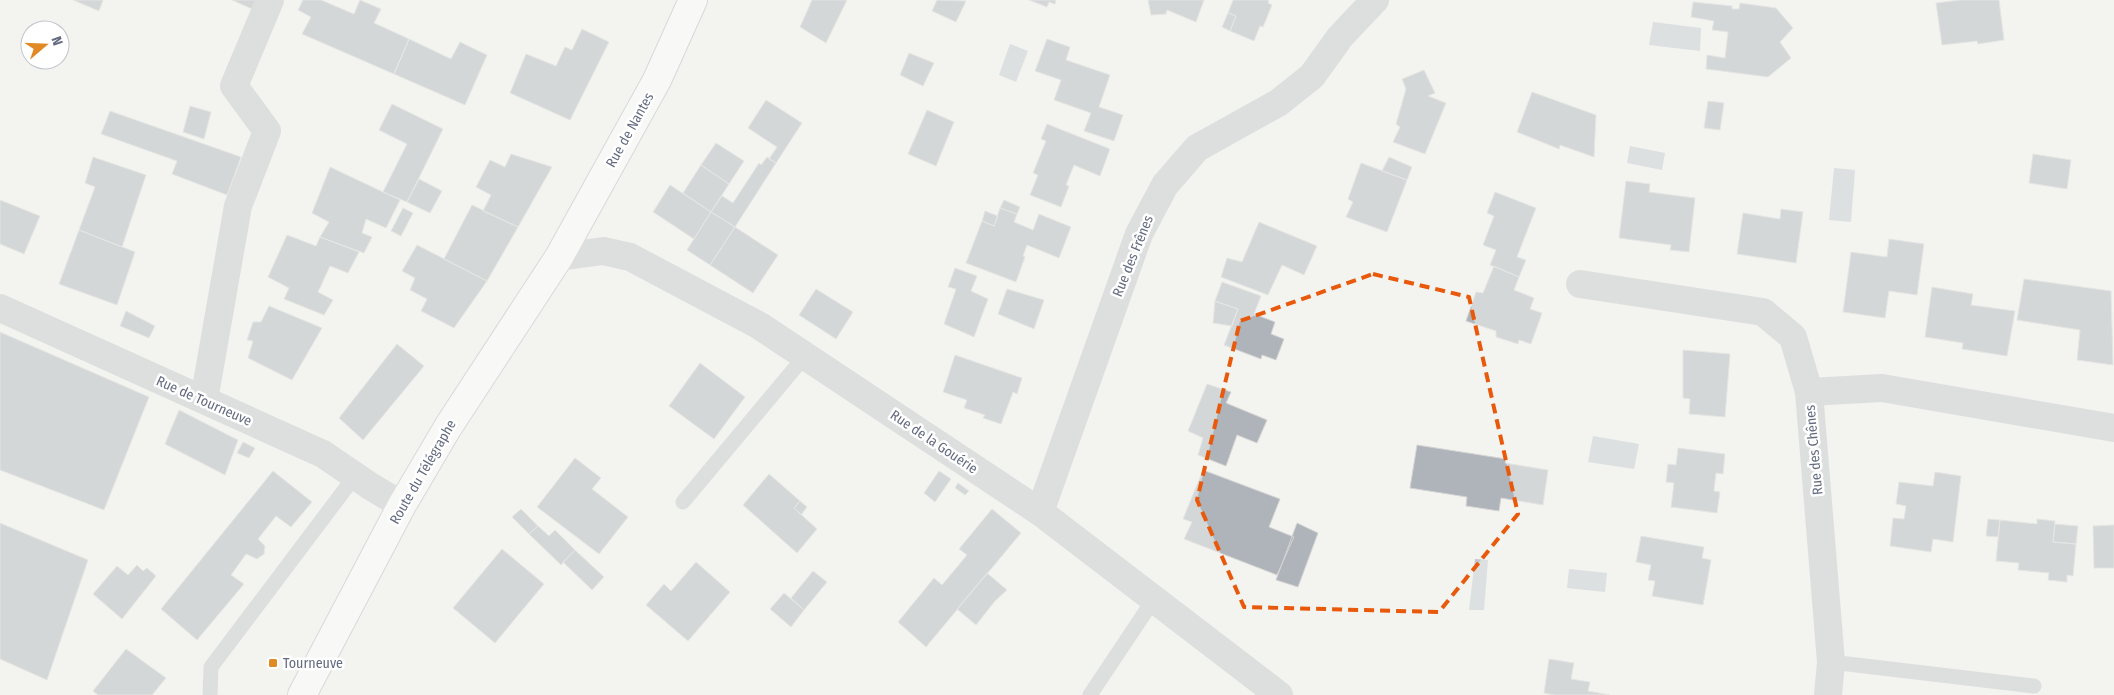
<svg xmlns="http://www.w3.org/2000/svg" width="2114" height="695" font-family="'Fira Sans Condensed',sans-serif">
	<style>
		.water { fill: #c2c7cf }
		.building { fill: #afb3ba; stroke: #d5d5d3 }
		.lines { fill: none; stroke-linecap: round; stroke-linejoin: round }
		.secondary-casing { stroke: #b6b8be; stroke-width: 30 }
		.service { stroke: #c4c5ca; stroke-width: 15 }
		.minor { stroke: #c4c5ca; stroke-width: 28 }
		.secondary { stroke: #fff; stroke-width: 28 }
		.marked { fill: none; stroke: #e8590c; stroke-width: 4; stroke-dasharray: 10 6; stroke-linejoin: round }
		.poi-dot { fill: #e08925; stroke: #fff; stroke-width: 2 }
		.labels { text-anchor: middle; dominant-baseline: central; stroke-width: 5; stroke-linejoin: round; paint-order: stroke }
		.street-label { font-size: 14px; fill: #646b81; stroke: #fff }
		.poi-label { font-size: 14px; fill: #646b81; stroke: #fff; text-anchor: start }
	</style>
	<rect width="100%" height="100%" fill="#f3f4f0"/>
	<path class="water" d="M 1653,22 L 1701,28 L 1700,51 L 1649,45 Z
		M 1010,44 L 1028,51 L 1016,82 L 999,75 Z
		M 1630,146 L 1665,153 L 1662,170 L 1627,163 Z
		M 1834,168 L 1855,170 L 1851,222 L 1829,220 Z
		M 1593,436 L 1639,444 L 1634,469 L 1588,462 Z
		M 1475,559 L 1488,560 L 1484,610 L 1469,610 Z
		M 1569,569 L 1607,573 L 1605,592 L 1567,588 Z"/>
	<path class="building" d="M 73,0 L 103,0 L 99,11 Z
		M 232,0 L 256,0 L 252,9 Z
		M 303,0 L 321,0 L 354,14 L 360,0 L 381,9 L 374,23 L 409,39 L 394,74 L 302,34 L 311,17 L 298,10 Z
		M 812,0 L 847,0 L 826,43 L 800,27 Z
		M 937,0 L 966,1 L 956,22 L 932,11 Z
		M 1029,0 L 1056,0 L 1055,4 L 1049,2 L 1047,7 Z
		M 1148,0 L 1204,0 L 1196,22 L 1167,10 L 1166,14 L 1151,15 Z
		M 1233,0 L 1269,0 L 1268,3 L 1272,5 L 1263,27 L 1260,26 L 1254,41 L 1230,31 L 1236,16 L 1228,13 Z
		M 1960,0 L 1999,0 L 2004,40 L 1978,44 L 1977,41 L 1942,45 L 1936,3 Z
		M 1693,2 L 1732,6 L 1732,9 L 1739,9 L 1740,3 L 1776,8 L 1793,28 L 1780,42 L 1791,58 L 1768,77 L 1706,69 L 1707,55 L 1725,58 L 1728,32 L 1712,30 L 1714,21 L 1691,17 Z
		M 1228,13 L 1236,16 L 1230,31 L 1222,27 Z
		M 582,29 L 609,42 L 570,120 L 510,93 L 526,54 L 556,66 L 565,47 L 572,50 Z
		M 409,39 L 451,59 L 460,42 L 487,55 L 465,105 L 394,74 Z
		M 1047,39 L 1070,47 L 1066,60 L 1110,75 L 1099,107 L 1123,115 L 1114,141 L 1084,131 L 1091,113 L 1054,100 L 1061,80 L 1035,71 Z
		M 909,53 L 934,63 L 923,86 L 900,75 Z
		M 1424,70 L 1435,93 L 1428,96 L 1446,103 L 1425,154 L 1393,142 L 1400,127 L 1396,124 L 1406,89 L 1402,79 Z
		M 1532,92 L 1596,115 L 1594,157 L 1560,145 L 1559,149 L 1517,132 Z
		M 766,100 L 802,123 L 776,163 L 769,159 L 777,147 L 748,128 Z
		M 1708,101 L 1724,103 L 1720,130 L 1704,128 Z
		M 392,104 L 443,129 L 407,202 L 383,192 L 407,144 L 379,130 Z
		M 190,106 L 211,112 L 204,139 L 183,132 Z
		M 927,110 L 954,122 L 936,166 L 908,154 Z
		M 110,111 L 241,157 L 227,195 L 172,174 L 177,161 L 101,134 Z
		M 1047,124 L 1110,149 L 1100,176 L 1074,165 L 1066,185 L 1069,186 L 1061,207 L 1030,195 L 1038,175 L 1033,173 L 1046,141 L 1041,139 Z
		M 716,143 L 744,161 L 729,184 L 701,165 Z
		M 511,154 L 552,167 L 518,227 L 483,211 L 491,195 L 476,187 L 490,160 L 505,167 Z
		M 2033,154 L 2071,160 L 2067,189 L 2029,183 Z
		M 93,157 L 146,175 L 122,247 L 79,230 L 95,187 L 85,183 Z
		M 767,157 L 776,163 L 735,227 L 711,212 L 722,196 L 733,203 L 759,163 L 761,165 Z
		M 1389,157 L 1412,167 L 1407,180 L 1382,171 Z
		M 1361,163 L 1407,180 L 1387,232 L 1346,217 L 1353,202 L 1348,199 Z
		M 701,165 L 729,184 L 711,212 L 683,193 Z
		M 330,167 L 400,200 L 386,228 L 366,219 L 362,233 L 372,237 L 364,253 L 320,237 L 329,222 L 312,213 Z
		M 419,179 L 442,191 L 430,213 L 407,202 Z
		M 1626,181 L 1650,184 L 1649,192 L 1695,198 L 1689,252 L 1670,250 L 1671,245 L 1619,238 Z
		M 670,185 L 711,212 L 694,239 L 653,212 Z
		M 1495,192 L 1536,208 L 1517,257 L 1526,260 L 1519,277 L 1490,265 L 1496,250 L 1483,245 L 1494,216 L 1487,213 Z
		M 0,200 L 40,216 L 24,254 L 0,244 Z
		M 1004,200 L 1020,207 L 1017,214 L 1000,208 Z
		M 472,205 L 518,227 L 487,281 L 444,259 Z
		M 403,208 L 413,213 L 401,236 L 391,231 Z
		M 1000,208 L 1017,214 L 1014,222 L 1033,230 L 1039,214 L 1071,227 L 1059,258 L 1027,245 L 1023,256 L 1025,257 L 1016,282 L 966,263 L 982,221 L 994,226 Z
		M 1781,209 L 1803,212 L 1796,263 L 1737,254 L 1743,213 L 1780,219 Z
		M 985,211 L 998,216 L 994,226 L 982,221 Z
		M 711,212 L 735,227 L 710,265 L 687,250 Z
		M 1259,222 L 1317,246 L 1304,275 L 1282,265 L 1268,295 L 1221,277 L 1227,258 L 1242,262 Z
		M 735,227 L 778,255 L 753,293 L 710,265 Z
		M 79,230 L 135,252 L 117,305 L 59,284 Z
		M 287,235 L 316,246 L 320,237 L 359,252 L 348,273 L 330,266 L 318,292 L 333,300 L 324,315 L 284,299 L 289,288 L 268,277 Z
		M 1889,239 L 1924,244 L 1917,295 L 1889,291 L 1885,318 L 1843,312 L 1851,252 L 1887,257 Z
		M 417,245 L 487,281 L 454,328 L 421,311 L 427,299 L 410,290 L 415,278 L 402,271 Z
		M 1494,266 L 1519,277 L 1514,290 L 1534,298 L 1530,309 L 1542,313 L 1531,344 L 1519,340 L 1518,344 L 1496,337 L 1496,331 L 1466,321 L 1476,292 L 1483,293 Z
		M 955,268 L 977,276 L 971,291 L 988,299 L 974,337 L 944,324 L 956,289 L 948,287 Z
		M 2024,279 L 2111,291 L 2113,365 L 2077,360 L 2080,330 L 2017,320 Z
		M 1222,282 L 1261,296 L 1254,314 L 1275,322 L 1271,334 L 1284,339 L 1276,360 L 1262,355 L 1261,359 L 1224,345 L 1238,309 L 1215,301 Z
		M 1932,287 L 1973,294 L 1971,305 L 2015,311 L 2007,356 L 1962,349 L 1963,343 L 1925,337 Z
		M 816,289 L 853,312 L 836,339 L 799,315 Z
		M 1007,289 L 1044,300 L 1034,329 L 998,314 Z
		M 1215,301 L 1238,309 L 1232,326 L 1213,323 Z
		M 269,306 L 322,328 L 292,380 L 248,358 L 253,341 L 247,340 L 253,322 L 261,322 Z
		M 126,311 L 155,326 L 149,338 L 120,326 Z
		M 0,332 L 149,397 L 104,510 L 0,470 Z
		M 397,344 L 424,366 L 363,440 L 339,418 Z
		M 1683,350 L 1730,354 L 1725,417 L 1689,414 L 1690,399 L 1683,398 Z
		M 955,355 L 1022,378 L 1017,394 L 1013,392 L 1001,424 L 983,418 L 985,415 L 964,408 L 967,400 L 943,392 Z
		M 700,363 L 745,397 L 714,439 L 669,406 Z
		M 1207,384 L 1231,392 L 1226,403 L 1267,420 L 1257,443 L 1237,435 L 1226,466 L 1198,455 L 1203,438 L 1188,431 Z
		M 179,410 L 238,440 L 225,475 L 165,444 Z
		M 243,442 L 255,448 L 249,458 L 237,453 Z
		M 1417,445 L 1506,459 L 1505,463 L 1548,470 L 1543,505 L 1501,498 L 1499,511 L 1466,506 L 1467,497 L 1410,488 Z
		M 1678,448 L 1725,454 L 1723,474 L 1716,473 L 1714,491 L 1720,492 L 1717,513 L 1671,507 L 1674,483 L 1666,482 L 1668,464 L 1676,465 Z
		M 575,458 L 601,478 L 592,489 L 628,517 L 599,554 L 537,507 Z
		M 1203,470 L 1280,499 L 1269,527 L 1294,537 L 1277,575 L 1184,539 L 1192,522 L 1183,519 Z
		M 273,471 L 312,502 L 291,527 L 276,516 L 258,539 L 265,546 L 264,554 L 257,559 L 246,554 L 231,575 L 244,584 L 197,640 L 161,609 Z
		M 939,471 L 951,479 L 935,502 L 924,493 Z
		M 1935,472 L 1961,476 L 1953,542 L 1933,539 L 1931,552 L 1890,546 L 1893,518 L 1904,519 L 1906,506 L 1896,504 L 1899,482 L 1933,486 Z
		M 769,474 L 800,501 L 794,508 L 817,529 L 797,553 L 743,505 Z
		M 958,483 L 969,491 L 965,495 L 955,488 Z
		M 800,501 L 807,507 L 801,515 L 794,508 Z
		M 521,509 L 538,526 L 529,534 L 512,517 Z
		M 992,509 L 1021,533 L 926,647 L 898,622 L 934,578 L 942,585 L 967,555 L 959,549 Z
		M 1988,519 L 2000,520 L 1998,537 L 1986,536 Z
		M 2037,519 L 2055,521 L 2053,542 L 2076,544 L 2073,576 L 2067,575 L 2067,582 L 2048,580 L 2049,573 L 2018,570 L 2019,563 L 1996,561 L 2000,520 L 2037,524 Z
		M 0,523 L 88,560 L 47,680 L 0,659 Z
		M 1297,523 L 1318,533 L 1298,587 L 1276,580 Z
		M 2055,524 L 2078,526 L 2076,544 L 2053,542 Z
		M 2114,525 L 2114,568 L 2094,568 L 2093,526 Z
		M 538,526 L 549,536 L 555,530 L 575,550 L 561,565 L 529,534 Z
		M 1641,536 L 1704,547 L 1702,558 L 1711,560 L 1703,605 L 1652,596 L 1655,581 L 1648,580 L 1651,565 L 1636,562 Z
		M 502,549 L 544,584 L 495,643 L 453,608 Z
		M 575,550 L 604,577 L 592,590 L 563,562 Z
		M 696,562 L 730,592 L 688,641 L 646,605 L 664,584 L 671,591 Z
		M 137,565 L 143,571 L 147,568 L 156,576 L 122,619 L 93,594 L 117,566 L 128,575 Z
		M 813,571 L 827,582 L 804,610 L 791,598 Z
		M 987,573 L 1007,590 L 995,601 L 976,625 L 957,609 Z
		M 784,593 L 804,610 L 791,627 L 770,609 Z
		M 126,649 L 166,678 L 152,695 L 98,695 L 93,691 Z
		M 1549,659 L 1574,663 L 1571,679 L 1590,682 L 1588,691 L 1610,695 L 1554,695 L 1544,693 Z"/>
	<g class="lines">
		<g class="secondary-casing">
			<path id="secondary" d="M 302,695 L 402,505 L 448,427 L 559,257 L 657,80 L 693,0"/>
		</g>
		<path class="service" d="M 683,502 L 805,356
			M 1831,662 L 2034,686
			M 210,695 L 211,667 L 355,476
			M 1090,695 L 1154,599"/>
		<path class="minor" d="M 559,257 L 603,251 L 630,257 L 760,326 L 1040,512 L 1279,695
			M 1580,284 L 1763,312 L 1793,337 L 1809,392
			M 0,308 L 323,454 L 370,486 L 402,505
			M 204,400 L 238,206 L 267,131 L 234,86 L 270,0
			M 1040,512 L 1139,234 L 1165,185 L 1197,148 L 1278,103 L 1312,76 L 1340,37 L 1375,0
			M 1828,695 L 1831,662 L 1809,392 L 1882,388 L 2114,428"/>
		<use href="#secondary" class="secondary"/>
	</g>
	<path d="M0 0H2114V695H0ZM 1373,274 L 1469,297 L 1518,514 L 1439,612 L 1244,607 L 1197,500 L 1240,321 Z" fill="#f3f4f0" fill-opacity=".55" fill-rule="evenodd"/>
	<path class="marked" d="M 1373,274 L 1469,297 L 1518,514 L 1439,612 L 1244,607 L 1197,500 L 1240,321 Z"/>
	<rect class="poi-dot" x="268" y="658" width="10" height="10" rx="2.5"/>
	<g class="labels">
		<g class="street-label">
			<text transform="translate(630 130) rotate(-61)">Rue de Nantes</text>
			<text transform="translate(1133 256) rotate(-68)">Rue des Frênes</text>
			<text transform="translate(204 401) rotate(24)">Rue de Tourneuve</text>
			<text transform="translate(934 442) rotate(34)">Rue de la Gouérie</text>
			<text transform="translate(1814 450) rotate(-95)">Rue des Chênes</text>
			<text transform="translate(423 472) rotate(-60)">Route du Télégraphe</text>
		</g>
		<g class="poi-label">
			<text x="283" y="663">Tourneuve</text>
		</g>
	</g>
	<g transform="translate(45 45) rotate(71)"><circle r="24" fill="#ffffff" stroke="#c1c4cd"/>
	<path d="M0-4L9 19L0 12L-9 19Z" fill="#e08925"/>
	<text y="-8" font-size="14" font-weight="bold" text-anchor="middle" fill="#646b81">N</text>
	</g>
</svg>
